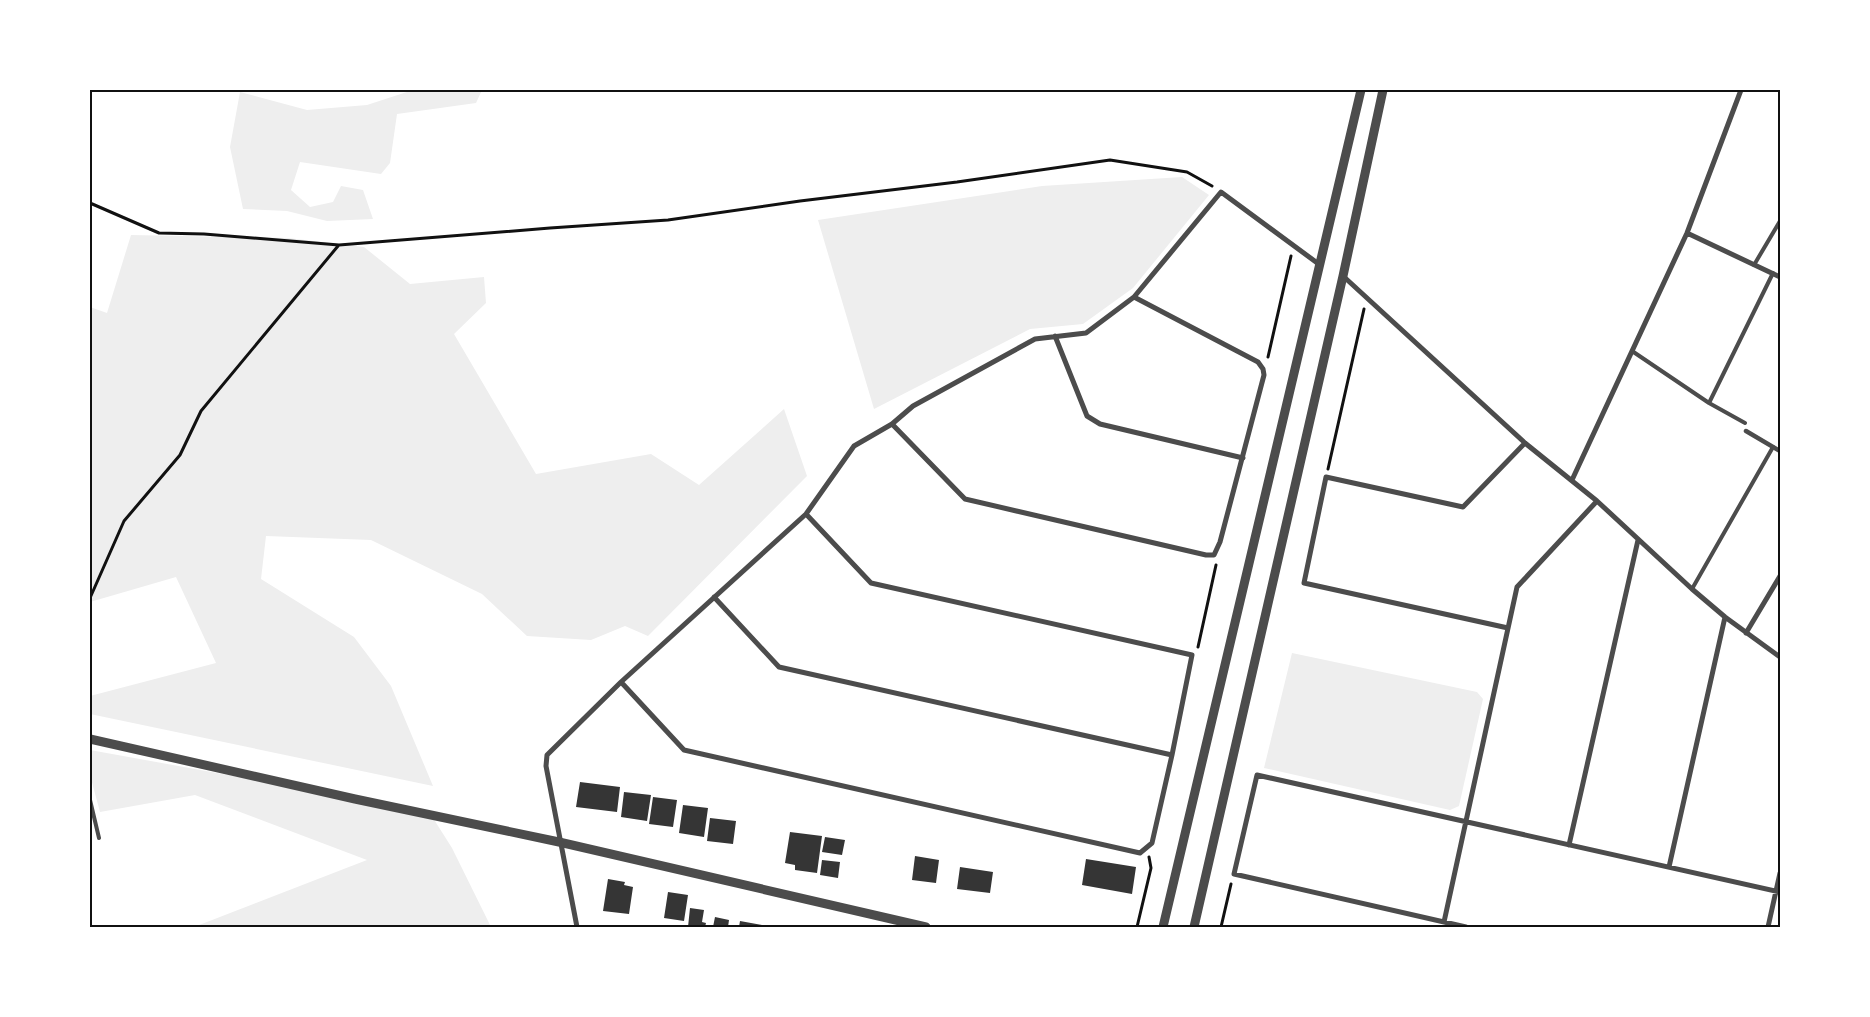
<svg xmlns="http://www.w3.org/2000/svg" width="1870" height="1017" font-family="'Open Sans',sans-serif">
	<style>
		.green { fill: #eee }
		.building { fill: #353535 }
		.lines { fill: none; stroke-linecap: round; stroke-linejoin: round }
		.path { stroke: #111; stroke-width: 3 }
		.service { stroke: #4c4c4c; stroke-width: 4 }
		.pedestrian { stroke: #4c4c4c; stroke-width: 4.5 }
		.minor { stroke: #4c4c4c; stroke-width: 5 }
		.tertiary { stroke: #4c4c4c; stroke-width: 9 }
		.neatline { fill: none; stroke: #111; stroke-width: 2 }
	</style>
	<rect width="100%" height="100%" fill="#fff"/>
	<path class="green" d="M 413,90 L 482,90 L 476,103 L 397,114 L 390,163 L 381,174 L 300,162 L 291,190 L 310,207 L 333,202 L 341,186 L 363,190 L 373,219 L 327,221 L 287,211 L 243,209 L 230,147 L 240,92 L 307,110 L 367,105 Z
		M 1182,177 L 1209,195 L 1133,288 L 1083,324 L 1030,329 L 874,409 L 818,220 L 1042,186 Z
		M 131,235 L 288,238 L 364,247 L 410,284 L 484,277 L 486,303 L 454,334 L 536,474 L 651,454 L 699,485 L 784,409 L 807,476 L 648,636 L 625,626 L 591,640 L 527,636 L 482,594 L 371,540 L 266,536 L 261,579 L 354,637 L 391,686 L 433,786 L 90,714 L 90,696 L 216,663 L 176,577 L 90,602 L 90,307 L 107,313 Z
		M 1292,653 L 1477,692 L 1483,699 L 1459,806 L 1450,810 L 1264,768 Z
		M 90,750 L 239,777 L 433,818 L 452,848 L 491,927 L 194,927 L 367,860 L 195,795 L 100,812 L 90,775 Z"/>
	<path class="building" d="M 580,782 L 620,787 L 617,812 L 576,807 Z
		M 624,792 L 651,795 L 647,821 L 621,817 Z
		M 653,797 L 677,800 L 673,827 L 649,824 Z
		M 683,805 L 708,808 L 704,837 L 679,833 Z
		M 710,818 L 736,821 L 733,844 L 707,841 Z
		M 790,832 L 822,836 L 817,873 L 795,870 L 795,865 L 785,863 Z
		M 825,837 L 845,840 L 842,855 L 822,852 Z
		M 915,856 L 939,860 L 936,883 L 912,880 Z
		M 1086,859 L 1136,867 L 1132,894 L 1082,885 Z
		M 822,860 L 840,862 L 838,878 L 820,875 Z
		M 960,867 L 993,872 L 990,893 L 957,889 Z
		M 608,879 L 625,882 L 624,885 L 633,887 L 629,914 L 603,911 Z
		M 668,892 L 688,895 L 684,921 L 664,918 Z
		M 690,908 L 704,910 L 702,922 L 706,923 L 705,927 L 688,927 Z
		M 715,917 L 729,920 L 728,927 L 713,927 Z
		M 740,921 L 762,925 L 762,927 L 739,927 Z"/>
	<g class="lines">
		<path class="path" d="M 90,203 L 159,233 L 204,234 L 339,245 L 550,228 L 668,220 L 800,201 L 957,182 L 1110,160 L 1187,172 L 1212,186
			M 1268,357 L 1291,256
			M 1328,469 L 1364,309
			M 90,598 L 124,521 L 180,455 L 201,411 L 338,246
			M 1198,647 L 1216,565
			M 1137,927 L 1151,868 L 1149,857
			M 1221,927 L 1231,884"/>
		<path class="service" d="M 1754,265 L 1780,221
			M 1632,351 L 1709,403 L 1745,423
			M 1709,403 L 1773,273
			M 1692,589 L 1773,447
			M 90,800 L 99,838"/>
		<path class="pedestrian" d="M 1746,431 L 1780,451"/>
		<path class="minor" d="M 1687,233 L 1780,277
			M 1343,276 L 1525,443 L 1597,501 L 1692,589 L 1725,617 L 1780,657
			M 1055,336 L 1087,416 L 1100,424 L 1243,458
			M 892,424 L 965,499 L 1206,555 L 1214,555 L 1220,542 L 1264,375 L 1263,369 L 1258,362 L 1134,297
			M 1572,480 L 1687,233 L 1741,90
			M 714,597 L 779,667 L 1172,755
			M 1508,628 L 1304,583 L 1326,477 L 1463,507 L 1525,443
			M 1746,633 L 1780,576
			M 621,682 L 684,750 L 1140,853 L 1152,843 L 1172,755 L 1192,655 L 871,583 L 806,514
			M 1569,845 L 1638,540
			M 1669,867 L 1725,617
			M 1444,922 L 1517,587 L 1597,501
			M 577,927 L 546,766 L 547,755 L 621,682 L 806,514 L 854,446 L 892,424 L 913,406 L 1035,339 L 1086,333 L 1134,297 L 1221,192 L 1320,265
			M 1466,927 L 1234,874 L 1257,775 L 1780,892
			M 1768,927 L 1780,873"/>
		<path class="tertiary" d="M 90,739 L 355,799 L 559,842 L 926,927
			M 1163,927 L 1361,90
			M 1194,927 L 1343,276 L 1383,90"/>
	</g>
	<rect width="1870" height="1017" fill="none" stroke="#ffffff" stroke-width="182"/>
	<rect x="91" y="91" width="1688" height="835" class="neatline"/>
</svg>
